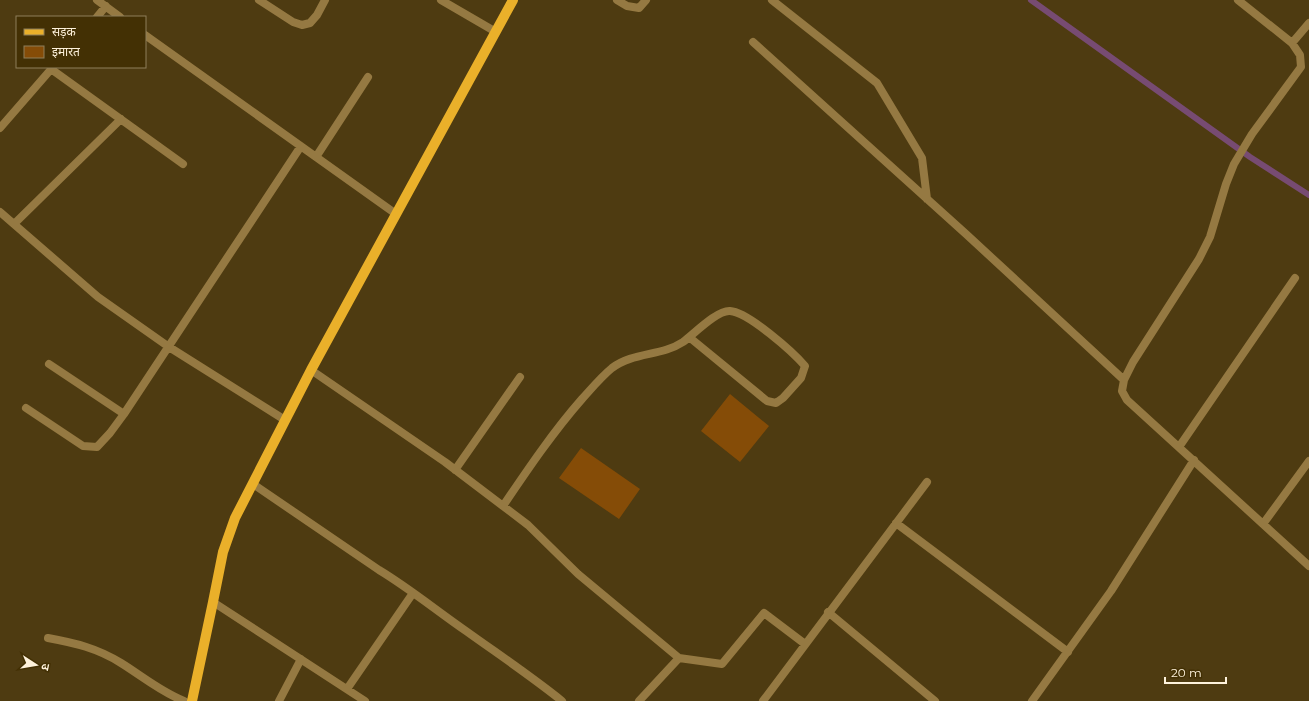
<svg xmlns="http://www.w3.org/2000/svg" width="1309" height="701" font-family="Montserrat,'Noto Sans Devanagari',sans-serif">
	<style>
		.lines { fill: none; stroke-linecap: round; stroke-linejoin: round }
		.stream { stroke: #774b72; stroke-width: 6 }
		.building { fill: #854c07 }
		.minor { stroke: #957942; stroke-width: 8 }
		.primary { stroke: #eab02a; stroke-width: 10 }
	</style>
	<rect width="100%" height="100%" fill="#4e3b11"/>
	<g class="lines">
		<path class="stream" d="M 1031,0 L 1250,157 L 1309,195"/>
	</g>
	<path class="building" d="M 730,394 L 769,426 L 740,462 L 701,431 Z
		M 581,448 L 640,489 L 619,519 L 559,478 Z"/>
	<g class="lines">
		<path class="minor" d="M 97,0 L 120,17
			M 259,0 L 293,22 L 302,25 L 310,23 L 317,15 L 325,0
			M 441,0 L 496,32
			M 617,0 L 627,6 L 639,8 L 646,0
			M 772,0 L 877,83 L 922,158 L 927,199
			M 1238,0 L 1292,43 L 1300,55 L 1301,67 L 1252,134 L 1234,164 L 1226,184 L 1210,237 L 1199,259 L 1133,362 L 1124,380 L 1122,391 L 1127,400 L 1309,566
			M 97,17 L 106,6
			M 145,35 L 396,214
			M 753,42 L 966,234 L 1124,380
			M 1292,43 L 1309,23
			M 51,69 L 183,164
			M 0,128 L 53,67
			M 316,157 L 368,77
			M 0,212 L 98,297 L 169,347 L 285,420
			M 14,224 L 121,119
			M 49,364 L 124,414
			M 311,370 L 445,462 L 528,525 L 578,574 L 679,658 L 639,701
			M 26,408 L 83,446 L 97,447 L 110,433 L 124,414 L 301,146
			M 1179,447 L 1295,278
			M 455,470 L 520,377
			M 253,484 L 379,570 C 409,588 437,611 466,631 C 498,654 531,676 562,701
			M 503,506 C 528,469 553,432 582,399 C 592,388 601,377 612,368 C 633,352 662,356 683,342 C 694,334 717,310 730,311 C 748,312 793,352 805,366 L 801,378 L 783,398 L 776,403 L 767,401 L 689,337
			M 896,523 L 1068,652
			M 1263,524 L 1309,461
			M 213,602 L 365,701
			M 828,612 L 935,701
			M 48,638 C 75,643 97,648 121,663 C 142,676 161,692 184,701
			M 679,658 L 722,664 L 764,613 L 805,644
			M 347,689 L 413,593
			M 279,701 L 301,659
			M 763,701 L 927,482
			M 1032,701 L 1111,591 L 1194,460"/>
		<path class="primary" d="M 192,701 L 213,602 L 223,552 L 235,518 L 311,370 L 513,0"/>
	</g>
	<rect x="16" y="16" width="130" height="52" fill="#433004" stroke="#8e7e5a"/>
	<rect x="24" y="29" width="20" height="6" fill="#eab02a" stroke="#8e7e5a"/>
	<text x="52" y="36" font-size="12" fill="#fef2dc">सड़क</text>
	<rect x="24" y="46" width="20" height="12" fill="#854c07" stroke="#8e7e5a"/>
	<text x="52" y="56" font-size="12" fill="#fef2dc">इमारत</text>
	<g transform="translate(36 665) rotate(102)" stroke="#433004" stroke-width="3" paint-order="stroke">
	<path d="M0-3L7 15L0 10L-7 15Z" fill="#fef2dc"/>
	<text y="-6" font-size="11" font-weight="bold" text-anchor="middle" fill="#fef2dc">उ</text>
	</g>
	<path d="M1165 677v6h61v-6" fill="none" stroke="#fef2dc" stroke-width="2"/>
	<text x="1171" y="677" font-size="12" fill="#fef2dc" stroke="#433004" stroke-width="3" paint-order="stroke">20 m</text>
</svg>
